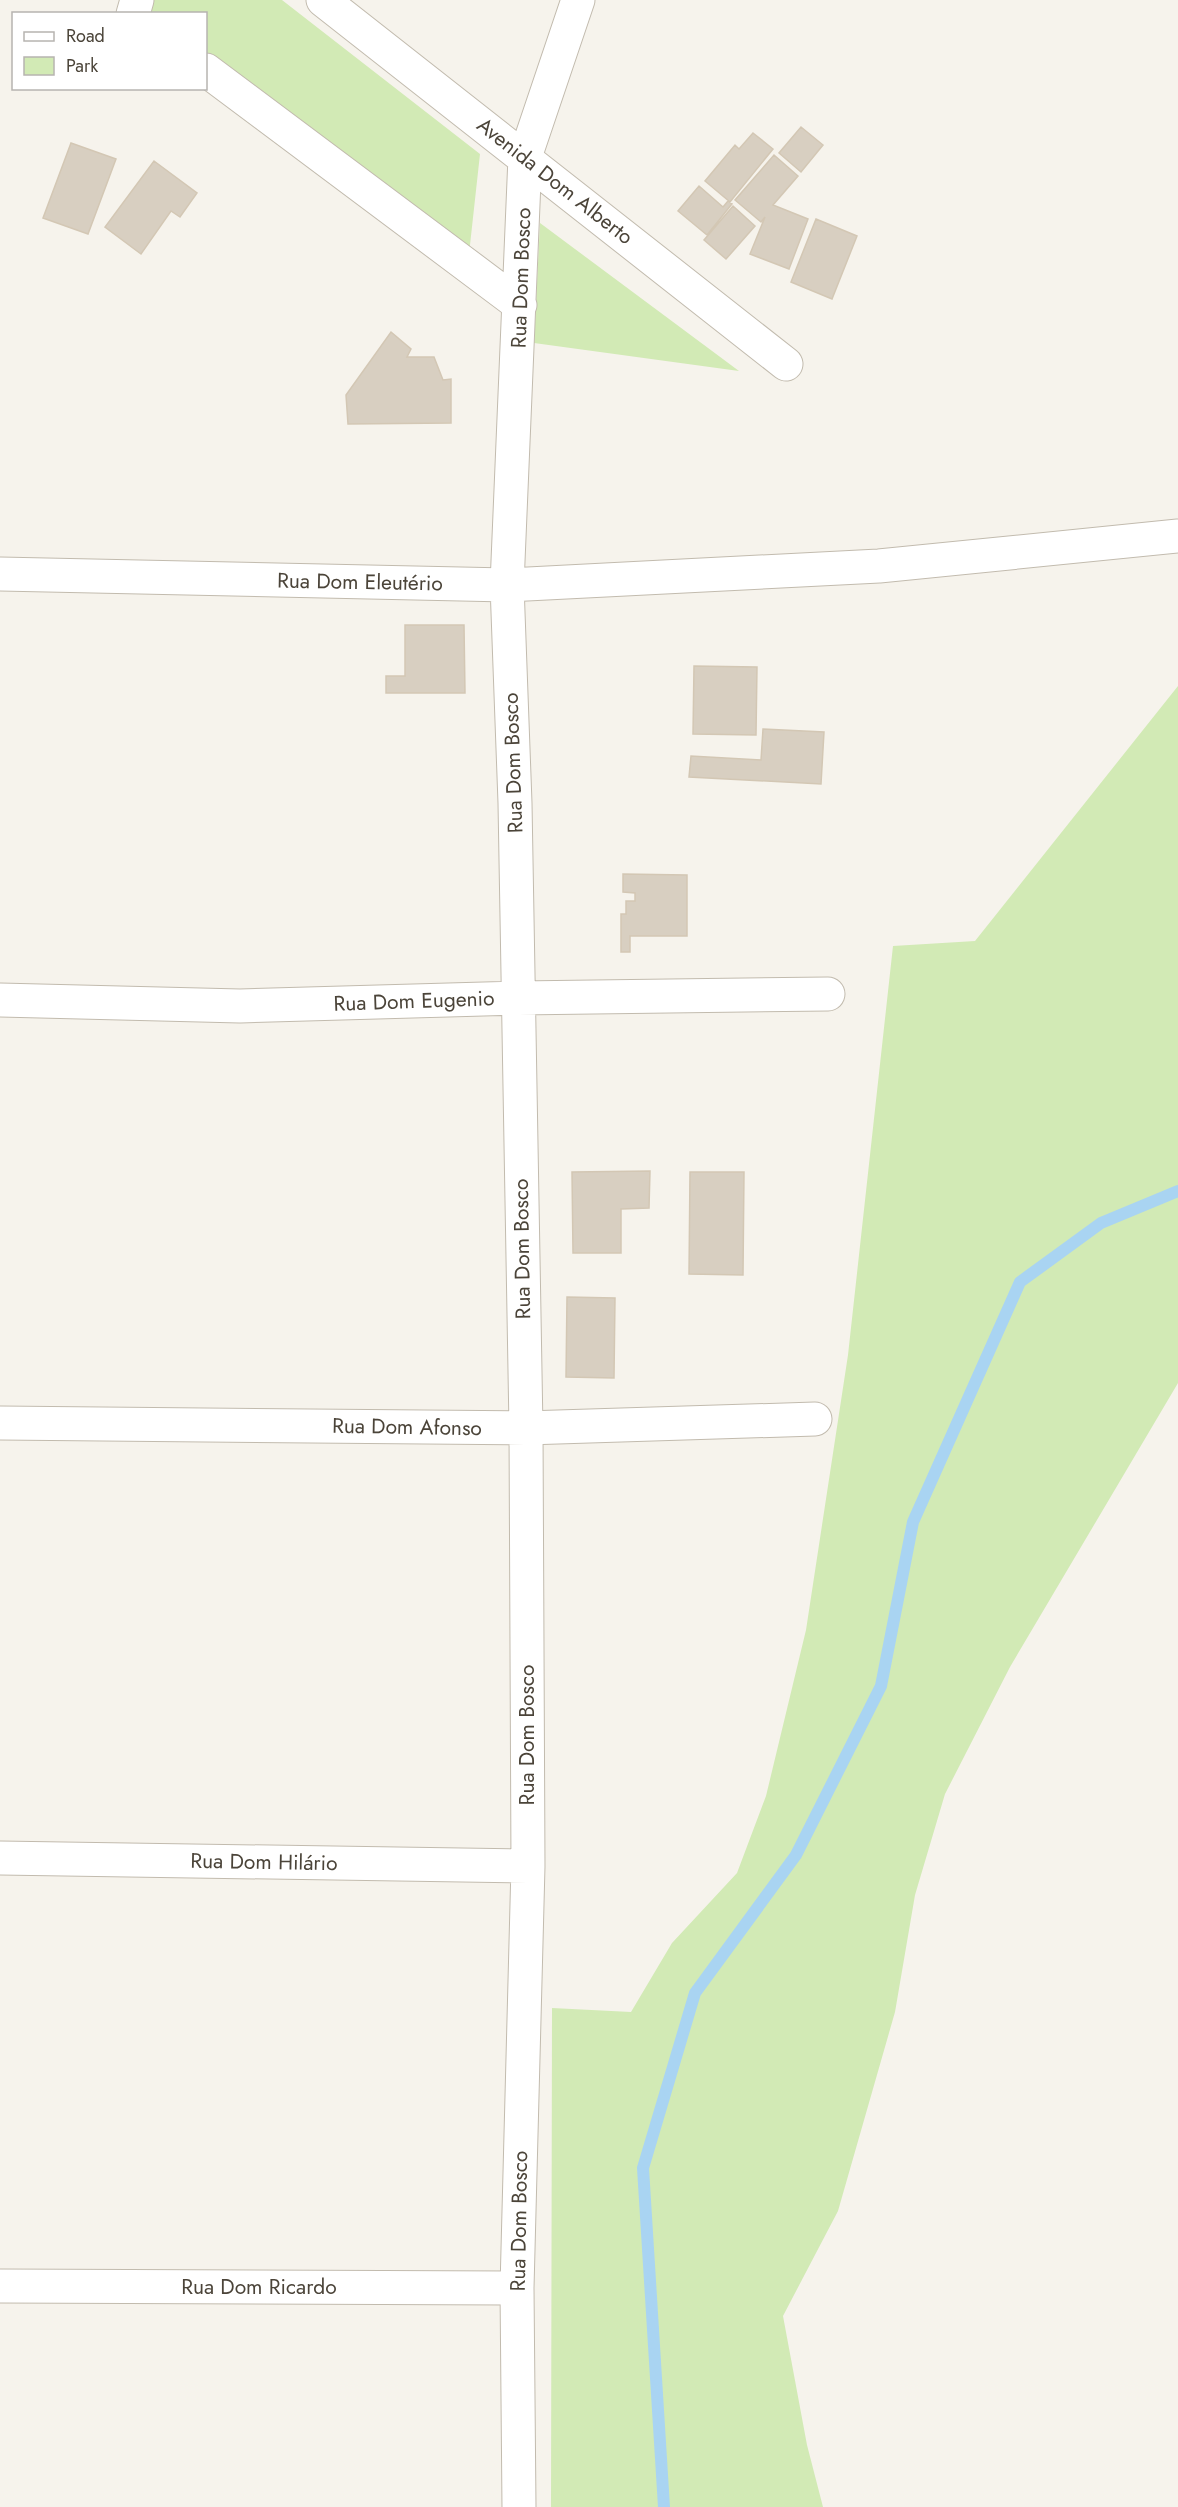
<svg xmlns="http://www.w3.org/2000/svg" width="1178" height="2507" font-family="Jost,sans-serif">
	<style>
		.green { fill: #d2eab5 }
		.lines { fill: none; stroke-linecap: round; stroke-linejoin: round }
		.stream { stroke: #a9d4f2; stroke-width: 12 }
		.building { fill: #d8cfc1; stroke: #d3c7b4; stroke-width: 1.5 }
		.minor-casing { stroke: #c2bbae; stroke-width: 35 }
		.minor { stroke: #fff; stroke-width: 33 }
		.labels { text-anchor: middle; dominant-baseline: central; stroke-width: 4.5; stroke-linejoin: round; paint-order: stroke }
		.street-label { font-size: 21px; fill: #4b4439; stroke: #fff }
	</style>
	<rect width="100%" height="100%" fill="#f6f3ec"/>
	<path class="green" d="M 154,0 L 282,0 L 480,154 L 469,254 L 206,55 L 206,14 L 150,14 Z
		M 540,223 L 739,371 L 534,343 Z
		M 1178,686 L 1178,1383 L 1010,1667 L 945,1794 L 915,1895 L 895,2012 L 838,2211 L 783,2316 L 807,2445 L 823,2507 L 551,2507 L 552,2008 L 631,2012 L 672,1943 L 737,1873 L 766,1796 L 806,1630 L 848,1355 L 893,946 L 975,941 Z"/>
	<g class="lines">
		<path class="stream" d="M 664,2507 L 643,2168 L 695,1993 L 796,1855 L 881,1686 L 913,1522 L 1020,1282 L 1101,1223 L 1178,1191"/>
	</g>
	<path class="building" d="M 801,127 L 823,145 L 801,172 L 779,153 Z
		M 753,133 L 773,149 L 730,202 L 705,181 L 735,145 L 739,149 Z
		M 71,143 L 116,159 L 88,234 L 43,218 Z
		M 774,155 L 798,176 L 773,205 L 808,219 L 789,269 L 750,254 L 765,217 L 761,222 L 735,200 Z
		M 154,161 L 197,193 L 180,217 L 171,211 L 141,254 L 105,227 Z
		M 699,186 L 723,207 L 728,201 L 732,204 L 707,235 L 678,211 Z
		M 733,206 L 755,226 L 726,259 L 704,240 Z
		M 816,219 L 857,236 L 832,299 L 791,282 Z
		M 391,332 L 411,349 L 407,357 L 434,357 L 443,380 L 451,379 L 451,423 L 348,424 L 346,395 Z
		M 405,625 L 464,625 L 465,693 L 386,693 L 386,676 L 405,676 Z
		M 694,666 L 757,667 L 756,735 L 693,734 Z
		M 763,729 L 824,732 L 821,784 L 689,777 L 691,756 L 761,760 Z
		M 623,874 L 687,875 L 687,936 L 630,936 L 630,952 L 621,952 L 621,914 L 626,914 L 626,901 L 635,901 L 635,893 L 623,892 Z
		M 650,1171 L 649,1208 L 621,1209 L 621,1253 L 573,1253 L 572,1172 Z
		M 690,1172 L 744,1172 L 743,1275 L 689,1274 Z
		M 567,1297 L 615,1298 L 614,1378 L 566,1377 Z"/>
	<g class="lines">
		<g class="minor-casing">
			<path id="minor" d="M 323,0 L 786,364
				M 133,14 L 137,0
				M 206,70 L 520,305
				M 0,574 L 507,585 L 879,566 L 1178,536
				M 0,1000 L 240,1006 L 518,998 L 828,994
				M 0,1423 L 526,1428 L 815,1419
				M 0,1858 L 528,1866
				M 0,2286 L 517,2288
				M 519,2507 L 517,2288 L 528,1866 L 526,1428 L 515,803 L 507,585 L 525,157 L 578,0"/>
		</g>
		<use href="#minor" class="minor"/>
	</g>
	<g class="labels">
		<g class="street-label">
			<text transform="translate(555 181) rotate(38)">Avenida Dom Alberto</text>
			<text transform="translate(521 278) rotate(-88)">Rua Dom Bosco</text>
			<text transform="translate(360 582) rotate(1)">Rua Dom Eleutério</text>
			<text transform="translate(513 763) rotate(-92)">Rua Dom Bosco</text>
			<text transform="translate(414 1001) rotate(-2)">Rua Dom Eugenio</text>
			<text transform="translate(522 1249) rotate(-91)">Rua Dom Bosco</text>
			<text transform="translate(407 1427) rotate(1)">Rua Dom Afonso</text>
			<text transform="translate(527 1735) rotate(-90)">Rua Dom Bosco</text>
			<text transform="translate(264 1862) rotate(1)">Rua Dom Hilário</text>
			<text transform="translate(519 2221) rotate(-89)">Rua Dom Bosco</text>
			<text x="259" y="2287">Rua Dom Ricardo</text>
		</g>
	</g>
	<rect x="12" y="12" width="195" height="78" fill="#ffffff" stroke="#b7b4b0" stroke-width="1.5"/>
	<rect x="24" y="32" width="30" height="9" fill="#ffffff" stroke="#b7b4b0" stroke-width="1.5"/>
	<text x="66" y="42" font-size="18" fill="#4b4439">Road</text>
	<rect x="24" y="57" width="30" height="18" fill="#d2eab5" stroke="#b7b4b0" stroke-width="1.5"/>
	<text x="66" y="72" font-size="18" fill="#4b4439">Park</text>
</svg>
